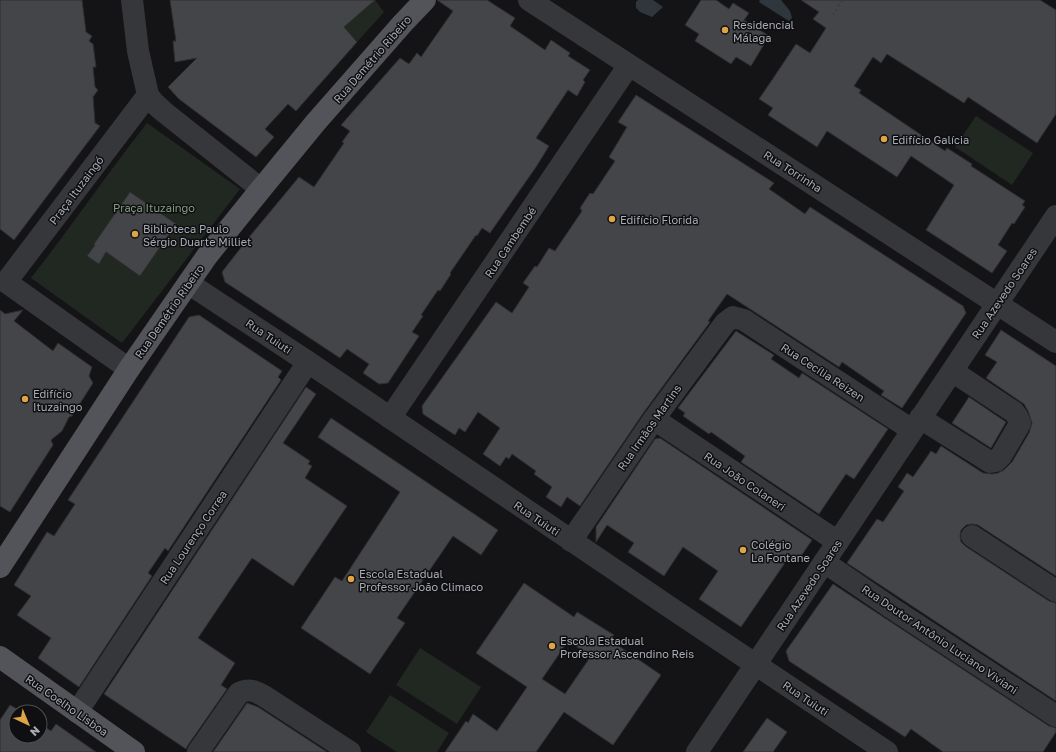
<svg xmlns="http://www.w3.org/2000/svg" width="1056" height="752" font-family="'Golos Text',sans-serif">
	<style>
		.green { fill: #212822 }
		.water { fill: #2f373d }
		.building { fill: #444549; stroke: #2f2f32; fill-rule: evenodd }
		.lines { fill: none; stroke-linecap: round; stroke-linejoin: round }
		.path { stroke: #3c3e41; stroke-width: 2.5; stroke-dasharray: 2 3; stroke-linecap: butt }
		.minor { stroke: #36373a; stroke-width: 22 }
		.major { stroke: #525459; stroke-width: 22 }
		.poi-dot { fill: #dea445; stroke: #0f0f11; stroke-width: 1.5 }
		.labels { text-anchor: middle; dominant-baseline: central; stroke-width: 3; stroke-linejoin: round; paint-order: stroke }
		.poi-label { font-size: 11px; fill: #a8acb5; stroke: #0f0f11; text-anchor: start }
		.street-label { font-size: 11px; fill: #a8acb5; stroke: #0f0f11 }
		.park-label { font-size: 11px; fill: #819e81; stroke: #0f0f11 }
	</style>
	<rect width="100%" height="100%" fill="#141416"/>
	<path class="green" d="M 375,0 L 384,12 L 357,42 L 344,27 Z
		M 976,116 L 1033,153 L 1012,185 L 955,147 Z
		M 147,123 L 240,189 L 122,343 L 31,278 C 71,227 107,174 147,123 Z
		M 420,648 L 481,687 L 457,724 L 396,685 Z
		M 390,695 L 449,733 L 437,752 L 397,752 L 366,732 Z"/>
	<path class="water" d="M 638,0 L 653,0 L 663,7 L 652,17 L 640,12 L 636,8 L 636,2 Z
		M 760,0 L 781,0 L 790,11 L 792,18 L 789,21 L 759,2 Z"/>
	<path class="building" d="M 0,0 L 82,0 L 86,32 L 92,36 L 89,41 L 93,44 L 96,67 L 93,67 L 95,87 L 98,90 L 93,97 L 95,123 L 100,126 L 14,240 L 0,229 Z
		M 170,0 L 375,0 L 344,27 L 357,42 L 296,111 L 288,104 L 265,129 L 274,137 L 256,157 L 179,99 L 168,87 L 197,58 L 175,62 L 173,41 L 176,41 Z
		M 437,0 L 487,0 L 515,18 L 510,26 L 545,50 L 551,40 L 570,53 L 568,56 L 590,70 L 583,80 L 585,82 L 577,96 L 568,90 L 536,138 L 549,146 L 536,167 L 490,233 L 482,228 L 477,236 L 476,235 L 450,273 L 451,274 L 440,291 L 438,290 L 421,315 L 423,316 L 412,332 L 419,336 L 388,383 L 379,384 L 363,373 L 369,364 L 347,349 L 340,358 L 225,282 L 222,272 L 250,236 L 299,177 L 314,187 L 344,143 L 342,142 L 350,131 L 341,125 L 400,58 L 409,64 L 417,53 L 421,57 L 453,11 Z
		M 701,0 L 716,0 L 729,9 L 733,3 L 749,13 L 744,20 L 769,36 L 751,66 L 736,57 L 731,64 L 695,41 L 699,34 L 685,25 Z
		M 801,0 L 1040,0 L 1056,10 L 1056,114 L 1037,143 L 968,97 L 964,103 L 887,54 L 881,63 L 873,57 L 854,86 L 861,90 L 859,93 L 945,151 L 947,148 L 972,164 L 971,166 L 1025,201 L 1022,205 L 1025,207 L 1014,224 L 1012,223 L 998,245 L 1007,251 L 992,273 L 926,230 L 954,185 L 911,156 L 897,177 L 827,131 L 817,147 L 768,115 L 773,108 L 759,99 L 772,80 L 796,44 L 810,53 L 826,28 L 813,19 L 819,12 Z
		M 636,95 L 774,183 L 769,189 L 805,214 L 810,207 L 963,306 L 966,313 L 902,408 L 881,395 L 884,391 L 842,362 L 839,367 L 727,294 L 708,321 L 710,322 L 644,412 L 580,506 L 567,497 L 561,507 L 546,497 L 552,487 L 534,474 L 536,471 L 512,454 L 509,459 L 506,457 L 500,466 L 483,454 L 500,428 L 478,412 L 465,432 L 459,428 L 455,435 L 423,414 L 422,406 L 496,302 L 512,313 L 529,287 L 523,283 L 535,266 L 537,267 L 549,248 L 555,251 L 582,211 L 580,208 L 590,193 L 593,194 L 615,161 L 609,157 L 627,127 L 618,122 Z
		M 130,192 L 176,224 L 140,276 L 106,252 L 99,264 L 87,256 L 95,245 L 94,244 Z
		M 0,310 L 5,314 L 23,310 L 14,321 L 53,351 L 58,343 L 92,367 L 89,376 L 93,383 L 72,416 L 69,417 L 62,431 L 51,440 L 53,445 L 10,512 L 0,506 Z
		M 199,315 L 282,371 L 278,377 L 281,380 L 168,551 L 165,548 L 148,573 L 152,576 L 79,687 L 38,658 L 51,638 L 17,615 L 31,596 L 14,585 L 47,532 L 54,536 L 75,504 L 68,500 L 189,317 Z
		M 1001,330 L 1056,366 L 1056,576 L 978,525 L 972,524 L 966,525 L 961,530 L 960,536 L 961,542 L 965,546 L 1049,601 L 1056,603 L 1056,701 L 847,563 L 877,519 L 883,522 L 904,491 L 898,487 L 907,473 L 913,477 L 931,451 L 936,454 L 941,446 L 983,473 L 992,474 L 998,473 L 1004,470 L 1012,462 L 1029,433 L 1032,423 L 1028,411 L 1024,404 L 986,378 L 997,362 L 985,355 Z
		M 736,331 L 774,355 L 771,359 L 799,378 L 802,373 L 888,429 L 854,479 L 846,474 L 819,514 L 741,462 L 745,456 L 711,432 L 709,434 L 683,416 L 685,413 L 678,408 Z
		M 306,387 L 316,394 L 283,443 L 310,461 L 308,464 L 312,466 L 305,478 L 347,506 L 293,586 L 252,558 L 235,583 L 198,638 L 235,663 L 221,685 L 227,689 L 188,745 L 186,749 L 104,694 Z
		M 969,397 L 1006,422 L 991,448 L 952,423 Z
		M 331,418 L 498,530 L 481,555 L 453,536 L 397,618 L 405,623 L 370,674 L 301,628 L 335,577 L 342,581 L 400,492 L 318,437 Z
		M 660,438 L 812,540 L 797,562 L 789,557 L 741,627 L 699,599 L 718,571 L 683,547 L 664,576 L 628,552 L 634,543 L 607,525 L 596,542 L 596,527 L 655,439 Z
		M 524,583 L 574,617 L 577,612 L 614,635 L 610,640 L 661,675 L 613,745 L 564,712 L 536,752 L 445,752 L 466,721 L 468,723 L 473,714 L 497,731 L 527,687 L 476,653 ZM 568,641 L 591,656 L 565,694 L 542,679 Z
		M 833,584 L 1049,726 L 1056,728 L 1056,732 L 1043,752 L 943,752 L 911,729 L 905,737 L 789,661 L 786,651 Z
		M 247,703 L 258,707 L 327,752 L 213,752 Z
		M 10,705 L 22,712 L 16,712 L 16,736 L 40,736 L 40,724 L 51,731 L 56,724 L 96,752 L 0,752 L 0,720 Z
		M 767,718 L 787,732 L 773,752 L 743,752 Z"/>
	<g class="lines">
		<path class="path" d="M 833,15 L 842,0"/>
		<path class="minor" d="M 132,0 L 138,51 L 148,95
			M 529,0 L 1056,342
			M 188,283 L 308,362 L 671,608 L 887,752
			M 129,369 L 6,282 L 148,95 L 154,103 L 164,112 L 261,189
			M 390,418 L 629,65
			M 920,418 L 990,462 L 996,461 L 1001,456 L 1018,427 L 1020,423 L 1017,416 L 1014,412 L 952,371
			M 654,419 L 838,542
			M 972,536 L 1056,591
			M 571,541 L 654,419 L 725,323 L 733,317 L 744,320 L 912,430
			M 824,562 L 893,609 L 1056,716
			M 77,712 L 308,362
			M 198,752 L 239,693 C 249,688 255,691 264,696 L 350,752
			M 697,752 L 1056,216"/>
		<path class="major" d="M 0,567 L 129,369 L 207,256 L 261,189 L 316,122 L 403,23 L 425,0
			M 0,657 L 134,752"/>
	</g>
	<g class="poi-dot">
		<circle cx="725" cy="30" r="4"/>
		<circle cx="884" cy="139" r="4"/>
		<circle cx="612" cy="219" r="4"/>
		<circle cx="135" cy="234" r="4"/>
		<circle cx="25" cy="399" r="4"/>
		<circle cx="743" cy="550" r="4"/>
		<circle cx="351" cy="579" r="4"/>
		<circle cx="552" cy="646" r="4"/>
	</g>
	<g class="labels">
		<g class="poi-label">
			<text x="733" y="24">Residencial<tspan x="733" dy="13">Málaga</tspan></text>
			<text x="892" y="139">Edifício Galícia</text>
			<text x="620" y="219">Edifício Florida</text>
			<text x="143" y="228">Biblioteca Paulo<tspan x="143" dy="13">Sérgio Duarte Milliet</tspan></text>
			<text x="33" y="393">Edifício<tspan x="33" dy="13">Ituzaingo</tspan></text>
			<text x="751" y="544">Colégio<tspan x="751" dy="13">La Fontane</tspan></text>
			<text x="359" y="573">Escola Estadual<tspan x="359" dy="13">Professor João Climaco</tspan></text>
			<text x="560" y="640">Escola Estadual<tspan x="560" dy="13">Professor Ascendino Reis</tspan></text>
		</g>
		<g class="street-label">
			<text transform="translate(372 59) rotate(-49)">Rua Demétrio Ribeiro</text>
			<text transform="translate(793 171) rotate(33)">Rua Torrinha</text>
			<text transform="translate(76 190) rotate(-53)">Praça Ituzaingó</text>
			<text transform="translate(510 242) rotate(-56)">Rua Cambembé</text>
			<text transform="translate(1004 293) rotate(-56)">Rua Azevedo Soares</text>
			<text transform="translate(169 311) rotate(-55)">Rua Demétrio Ribeiro</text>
			<text transform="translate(269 336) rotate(34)">Rua Tuiuti</text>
			<text transform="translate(823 372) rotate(33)">Rua Cecília Reizen</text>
			<text transform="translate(649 427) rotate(-55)">Rua Irmãos Martins</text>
			<text transform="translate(745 481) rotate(34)">Rua João Colaneri</text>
			<text transform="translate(537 518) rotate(34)">Rua Tuiuti</text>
			<text transform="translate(193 537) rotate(-56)">Rua Lourenço Correa</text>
			<text transform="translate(809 585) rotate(-56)">Rua Azevedo Soares</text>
			<text transform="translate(940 639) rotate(34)">Rua Doutor Antônio Luciano Viviani</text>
			<text transform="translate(806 698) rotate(34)">Rua Tuiuti</text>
			<text transform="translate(67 705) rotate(35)">Rua Coelho Lisboa</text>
		</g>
		<g class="park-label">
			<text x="154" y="207">Praça Ituzaingo</text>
		</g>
	</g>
	<g transform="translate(28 724) rotate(136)"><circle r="19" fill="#0f0f11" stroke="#4c4e53"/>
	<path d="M0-3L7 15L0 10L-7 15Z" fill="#dea445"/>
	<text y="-6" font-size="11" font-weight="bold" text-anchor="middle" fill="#a8acb5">N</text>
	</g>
</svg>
